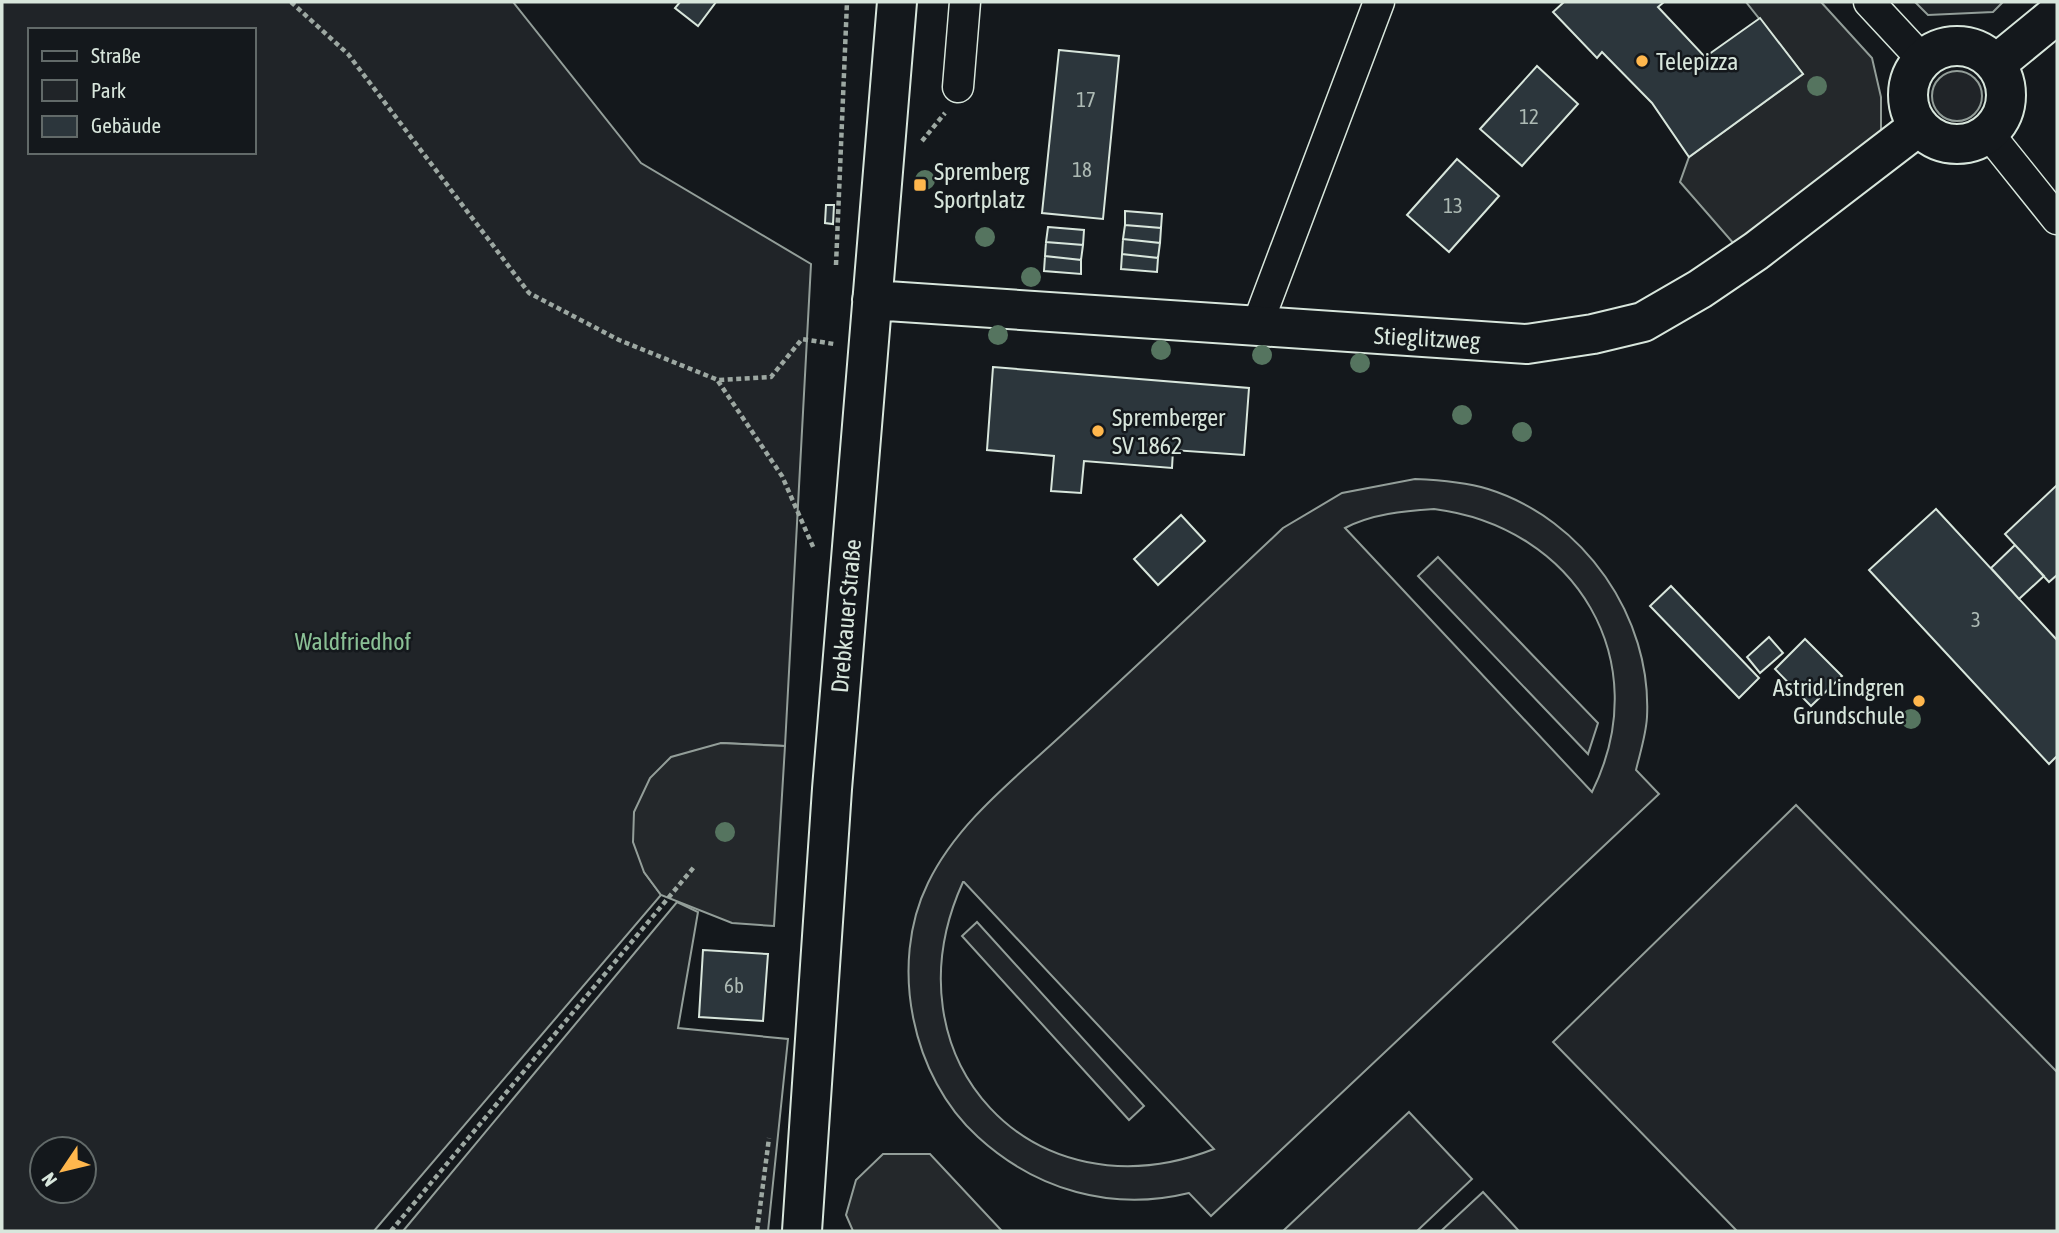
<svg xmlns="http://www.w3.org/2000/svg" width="2059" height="1233" font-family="'Asap Condensed',sans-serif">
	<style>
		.green { fill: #202428; stroke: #939e99; stroke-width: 2; fill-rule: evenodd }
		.parking { fill: #24282b; stroke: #939e99; stroke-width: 2 }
		.building { fill: #2c363c; stroke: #d8e6dc; stroke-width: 2 }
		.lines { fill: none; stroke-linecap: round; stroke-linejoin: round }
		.minor-casing { stroke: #d8e6dc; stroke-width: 33 }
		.tertiary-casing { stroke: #d8e6dc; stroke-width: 42 }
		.path { stroke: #9da8a2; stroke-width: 4.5; stroke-dasharray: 5 3.5; stroke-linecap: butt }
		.minor { stroke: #14181c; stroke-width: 30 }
		.tertiary { stroke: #14181c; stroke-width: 38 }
		.tree { fill: #55745f }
		.poi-dot { fill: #ffb74d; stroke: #14181c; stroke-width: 2.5 }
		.labels { text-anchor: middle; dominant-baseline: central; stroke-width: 5; stroke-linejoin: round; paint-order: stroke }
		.number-label { font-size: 21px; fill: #adbab4 }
		.poi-label { font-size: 24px; fill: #d8e6dc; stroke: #14181c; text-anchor: start }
		.street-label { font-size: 24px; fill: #d8e6dc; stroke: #14181c }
		.park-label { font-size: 24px; fill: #8ac095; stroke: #14181c }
	</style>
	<rect width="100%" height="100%" fill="#14181c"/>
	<path class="green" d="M 2,2 L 513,2 L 641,163 L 811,264 L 785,746 L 721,743 L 644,872 L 661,895 L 374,1231 L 2,1231 ZM 30,30 L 254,30 L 254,152 L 30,152 ZM 42,1149 L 84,1149 L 84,1191 L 42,1191 Z
		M 1915,2 L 2003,2 L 1993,12 L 1928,15 Z
		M1932 96a25 25 0 1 1 50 0a25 25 0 1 1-50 0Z
		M 1415,479 C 1440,480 1465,482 1488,489 C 1584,519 1652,617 1647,717 C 1646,735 1640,753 1636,770 L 1659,794 L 1211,1216 L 1189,1193 C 1112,1212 1036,1190 978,1137 C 912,1078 888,964 928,883 C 958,821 1017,777 1066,731 C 1139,664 1211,596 1283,528 L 1342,493 ZM 1434,509 C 1576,527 1657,661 1592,792 L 1345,528 C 1372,514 1403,511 1434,509 ZM 963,882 L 964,882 L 1214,1149 C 1032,1220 883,1058 963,882 Z
		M 1438,557 L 1598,723 L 1588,754 L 1418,576 Z
		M 1796,805 L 2057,1072 L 2057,1231 L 1737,1231 L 1553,1042 Z
		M 677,902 L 698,912 L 678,1028 L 788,1039 L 768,1231 L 403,1231 Z
		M 977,922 L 1144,1106 L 1129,1120 L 962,936 Z
		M 1409,1112 L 1472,1179 L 1417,1231 L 1283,1231 Z
		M 1483,1192 L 1519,1231 L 1441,1231 Z"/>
	<path class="parking" d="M 1746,2 L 1821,2 L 1872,58 L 1881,97 L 1881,130 L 1873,147 L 1734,244 L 1680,182 L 1689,157 L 1803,74 Z
		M 721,743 L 785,746 L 774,926 L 732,923 L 661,895 L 644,872 L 633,842 L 634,812 L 650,778 L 671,757 Z
		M 883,1154 L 930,1154 L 1002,1231 L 853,1231 L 846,1215 L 856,1180 Z"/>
	<path class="building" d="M 680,2 L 716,2 L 698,26 L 675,8 Z
		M 1564,2 L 1664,2 L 1658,7 L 1705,57 L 1760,18 L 1803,74 L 1689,157 L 1652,103 L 1602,52 L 1597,58 L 1553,12 Z
		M 1059,50 L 1119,56 L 1103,219 L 1042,213 Z
		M 1537,66 L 1578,104 L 1522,166 L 1480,129 Z
		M 1457,159 L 1499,196 L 1449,252 L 1407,215 Z
		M 826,205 L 834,205 L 833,224 L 825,223 Z
		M 1125,211 L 1162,214 L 1161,228 L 1125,225 Z
		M 1125,225 L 1161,228 L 1160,243 L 1123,239 Z
		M 1048,227 L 1084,230 L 1083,245 L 1046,242 Z
		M 1123,239 L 1160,243 L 1158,258 L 1122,254 Z
		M 1046,242 L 1083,245 L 1081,260 L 1045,256 Z
		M 1122,254 L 1158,258 L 1157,272 L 1121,269 Z
		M 1045,256 L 1081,260 L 1081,274 L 1044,271 Z
		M 993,367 L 1249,388 L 1244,455 L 1173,450 L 1172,468 L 1084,461 L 1081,493 L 1051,491 L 1054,456 L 987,450 Z
		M 2057,485 L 2057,575 L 2049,582 L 2005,534 Z
		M 1936,509 L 2057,640 L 2057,756 L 2049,764 L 1869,570 Z
		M 1181,515 L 1205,541 L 1158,585 L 1134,559 Z
		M 2015,545 L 2044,576 L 2019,599 L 1991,568 Z
		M 1671,586 L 1759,678 L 1739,698 L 1650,606 Z
		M 1769,637 L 1783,653 L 1760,673 L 1747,657 Z
		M 1805,639 L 1842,676 L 1811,706 L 1775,669 Z
		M 703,950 L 768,954 L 763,1021 L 699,1017 Z"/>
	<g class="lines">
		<g class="minor-casing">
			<path id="minor" d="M 1869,2 L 1922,59
				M 958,87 L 965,2
				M 1988,133 L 2057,219
				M 1256,328 L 1379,2"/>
		</g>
		<g class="tertiary-casing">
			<path id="tertiary" d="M1908 95a49 49 0 1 1 98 0a49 49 0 1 1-98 0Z
				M 1996,64 L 2057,14
				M 872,300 L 1527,344 L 1593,334 L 1643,322 L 1700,289 L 1756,251 L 1919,126
				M 802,1231 L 832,789 L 897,2"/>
		</g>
		<path class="path" d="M 291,2 L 348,54 L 529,293 L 619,340 L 718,380 L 771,377 L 802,339 L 834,344
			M 922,141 L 945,113
			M 836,265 L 847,2
			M 718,381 L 782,476 L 814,549
			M 391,1231 L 694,867
			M 757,1231 L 769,1138"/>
		<use href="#minor" class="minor"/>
		<use href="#tertiary" class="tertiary"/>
	</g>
	<g class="tree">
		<circle cx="1817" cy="86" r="10"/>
		<circle cx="925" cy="180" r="10"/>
		<circle cx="985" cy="237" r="10"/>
		<circle cx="1031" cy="277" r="10"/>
		<circle cx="998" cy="335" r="10"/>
		<circle cx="1161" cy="350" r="10"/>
		<circle cx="1262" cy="355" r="10"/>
		<circle cx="1360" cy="363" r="10"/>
		<circle cx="1462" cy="415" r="10"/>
		<circle cx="1522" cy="432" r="10"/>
		<circle cx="1911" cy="719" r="10"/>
		<circle cx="725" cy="832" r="10"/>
	</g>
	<g class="poi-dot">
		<circle cx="1642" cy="61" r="7"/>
		<rect x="913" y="178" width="14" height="14" rx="3.5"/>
		<circle cx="1098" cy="431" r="7"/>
		<circle cx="1919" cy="701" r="7"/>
	</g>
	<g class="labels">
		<g class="number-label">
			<text x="1086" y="99">17</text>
			<text x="1529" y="116">12</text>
			<text x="1082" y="169">18</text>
			<text x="1453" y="205">13</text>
			<text x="1976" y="619">3</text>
			<text x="734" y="985">6b</text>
		</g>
		<g class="poi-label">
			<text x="1656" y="61">Telepizza</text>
			<text x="934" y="171">Spremberg<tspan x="934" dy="28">Sportplatz</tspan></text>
			<text x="1112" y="417">Spremberger<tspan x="1112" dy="28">SV 1862</tspan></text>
			<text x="1905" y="687" text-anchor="end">Astrid Lindgren<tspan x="1905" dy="28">Grundschule</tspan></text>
		</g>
		<g class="street-label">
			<text transform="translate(1427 338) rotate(3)">Stieglitzweg</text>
			<text transform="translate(846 616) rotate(-85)">Drebkauer Straße</text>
		</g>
		<g class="park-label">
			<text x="353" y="641">Waldfriedhof</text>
		</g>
	</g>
	<rect width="2059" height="1233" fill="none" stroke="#d8e6dc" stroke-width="7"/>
	<rect x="28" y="28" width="228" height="126" fill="#14181c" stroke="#626a69" stroke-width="2"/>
	<rect x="42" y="51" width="35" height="10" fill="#14181c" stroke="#626a69" stroke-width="2"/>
	<text x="91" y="63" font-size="21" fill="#d8e6dc">Straße</text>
	<rect x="42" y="80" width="35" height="21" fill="#202428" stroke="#626a69" stroke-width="2"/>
	<text x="91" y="98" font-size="21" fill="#d8e6dc">Park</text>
	<rect x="42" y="116" width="35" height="21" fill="#2c363c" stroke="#626a69" stroke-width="2"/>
	<text x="91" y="133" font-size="21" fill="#d8e6dc">Gebäude</text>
	<g transform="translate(63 1170) rotate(235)"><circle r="33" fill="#14181c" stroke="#626a69" stroke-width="2"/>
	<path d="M0-5L12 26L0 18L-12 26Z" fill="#ffb74d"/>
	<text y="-10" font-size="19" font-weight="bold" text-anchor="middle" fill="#d8e6dc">N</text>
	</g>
</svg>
